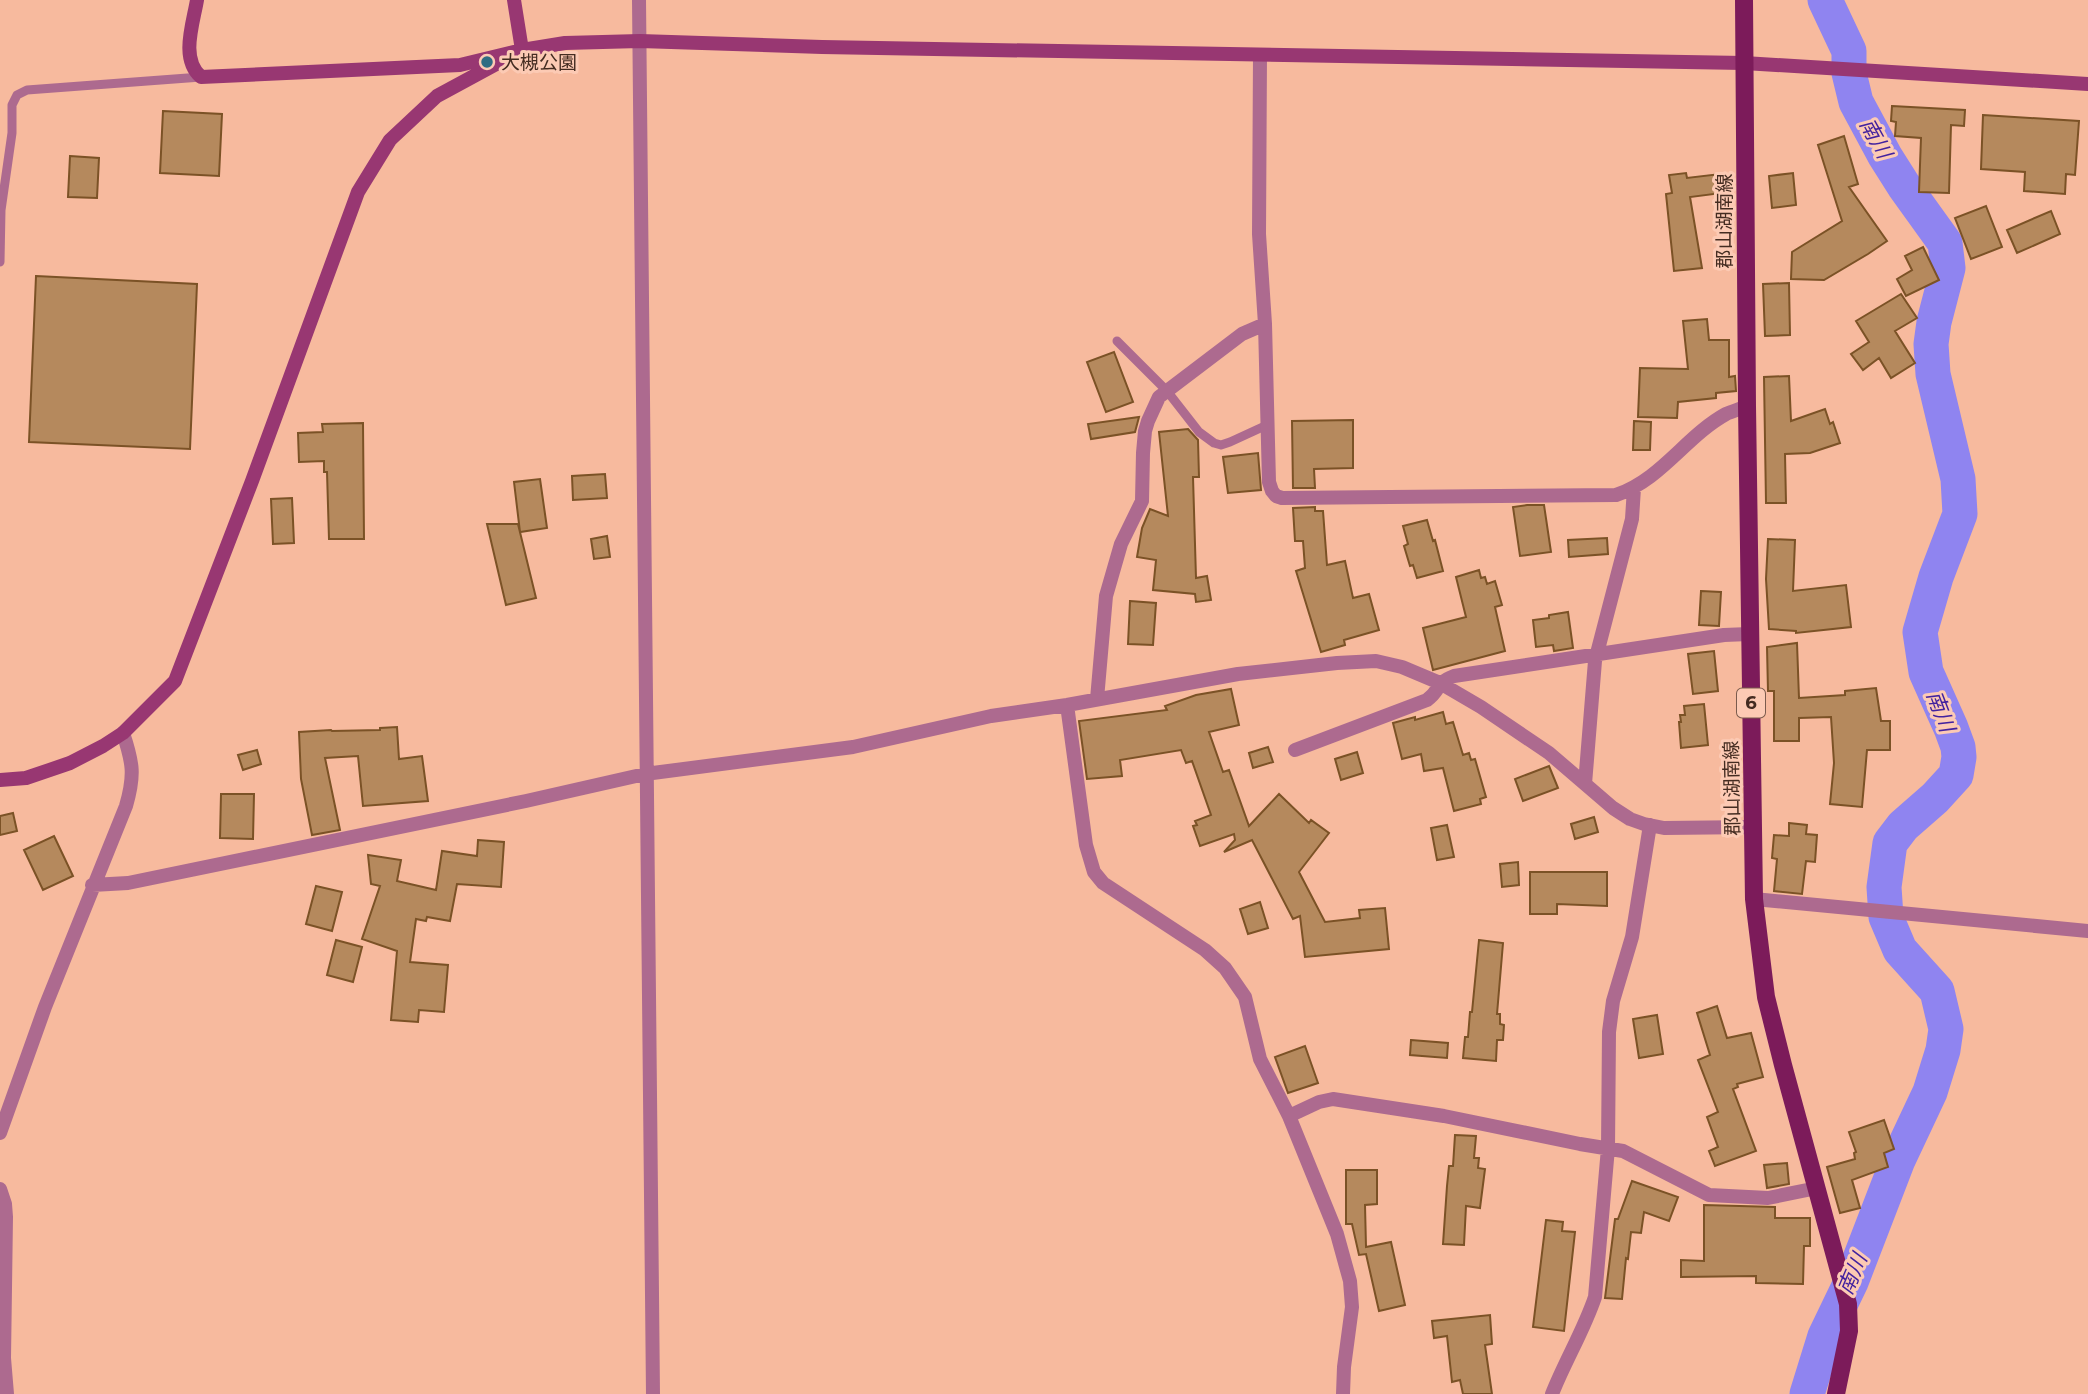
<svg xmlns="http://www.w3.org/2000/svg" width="2088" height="1394" font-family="Montserrat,'Noto Sans JP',sans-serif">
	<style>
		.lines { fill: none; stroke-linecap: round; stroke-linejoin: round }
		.river { stroke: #8f84f0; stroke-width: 35 }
		.building { fill: #b5895d; stroke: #7b5226; stroke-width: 2 }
		.lane { stroke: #ad6a8f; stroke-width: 9 }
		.street { stroke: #ad6a8f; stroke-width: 14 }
		.secondary { stroke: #983772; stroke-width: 14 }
		.primary { stroke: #7c1b5a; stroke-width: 18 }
		.poi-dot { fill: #306d83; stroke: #fccab4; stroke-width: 2.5 }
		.labels { text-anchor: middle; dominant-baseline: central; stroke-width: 6; stroke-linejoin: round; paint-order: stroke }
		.shield { fill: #fccab4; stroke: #7b5b4d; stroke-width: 2 }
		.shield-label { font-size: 18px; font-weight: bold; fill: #442c21 }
		.poi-label { font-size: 19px; fill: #442c21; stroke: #fccab4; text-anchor: start }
		.street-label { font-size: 19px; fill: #442c21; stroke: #fccab4 }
		.water-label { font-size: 21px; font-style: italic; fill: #43229f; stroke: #fccab4 }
	</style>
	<rect width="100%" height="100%" fill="#f7ba9e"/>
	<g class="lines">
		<path class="river" d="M 1807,1394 L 1825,1336 L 1851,1282 L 1898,1160 L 1930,1092 L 1943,1050 L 1946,1029 L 1937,991 L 1900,950 L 1886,917 L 1884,887 L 1890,843 L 1903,826 L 1935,798 L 1956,775 L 1959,757 L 1958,747 L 1951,728 L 1926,672 L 1920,632 L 1936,577 L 1960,514 L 1958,479 L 1933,374 L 1931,344 L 1934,322 L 1948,268 L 1945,243 L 1904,186 L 1885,156 L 1856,102 L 1849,73 L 1849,51 L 1825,0"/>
	</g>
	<path class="building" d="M 1892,106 L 1965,110 L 1964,126 L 1951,125 L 1949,193 L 1919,192 L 1921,138 L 1895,136 L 1896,122 L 1891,121 Z
		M 163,111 L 222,114 L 219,176 L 160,173 Z
		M 1983,115 L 2079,121 L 2075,175 L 2066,174 L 2065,194 L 2024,191 L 2025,172 L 1981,169 Z
		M 1844,136 L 1858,184 L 1849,187 L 1887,241 L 1868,254 L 1824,280 L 1791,279 L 1792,252 L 1842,221 L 1818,145 Z
		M 70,156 L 99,158 L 97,198 L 68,197 Z
		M 1686,173 L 1687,178 L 1720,174 L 1722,193 L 1690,197 L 1702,268 L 1674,271 L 1666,194 L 1672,193 L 1669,175 Z
		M 1793,173 L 1796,205 L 1772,208 L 1769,176 Z
		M 1986,206 L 2002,247 L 1971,259 L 1955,218 Z
		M 2051,211 L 2060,234 L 2017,253 L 2007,230 Z
		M 1923,247 L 1939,280 L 1906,296 L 1897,279 L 1912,270 L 1905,256 Z
		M 36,276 L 197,284 L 190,449 L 29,442 Z
		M 1789,283 L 1790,335 L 1765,336 L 1763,284 Z
		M 1901,294 L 1917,318 L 1895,331 L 1915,363 L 1891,378 L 1879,358 L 1863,370 L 1851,354 L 1869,342 L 1856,321 Z
		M 1707,319 L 1709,340 L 1729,340 L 1729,377 L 1735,376 L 1736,391 L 1716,393 L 1716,398 L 1678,402 L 1677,418 L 1638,417 L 1640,368 L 1688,369 L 1683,321 Z
		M 1114,352 L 1133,402 L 1106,412 L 1087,362 Z
		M 1789,376 L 1791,421 L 1825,409 L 1830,424 L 1833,422 L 1840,443 L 1810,453 L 1785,454 L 1786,503 L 1766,503 L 1764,377 Z
		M 1139,417 L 1135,432 L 1091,439 L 1088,424 Z
		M 1353,420 L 1353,468 L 1314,469 L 1315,488 L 1293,488 L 1292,421 Z
		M 1634,421 L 1651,422 L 1650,450 L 1633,450 Z
		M 363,423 L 364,539 L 329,539 L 327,472 L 324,472 L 324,461 L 299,462 L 298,433 L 323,432 L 322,424 Z
		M 1188,429 L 1198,440 L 1199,477 L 1193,477 L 1196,578 L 1207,576 L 1211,600 L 1196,602 L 1195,594 L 1153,590 L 1156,560 L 1137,557 L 1142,528 L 1150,509 L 1168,516 L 1159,432 Z
		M 1258,453 L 1261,490 L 1228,493 L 1223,457 Z
		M 605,474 L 607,498 L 573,500 L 572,476 Z
		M 540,479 L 547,528 L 520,532 L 514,482 Z
		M 292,498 L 294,543 L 273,544 L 271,499 Z
		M 1527,505 L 1544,505 L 1551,552 L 1520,556 L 1513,507 Z
		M 1315,507 L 1315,511 L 1323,511 L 1327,565 L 1345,561 L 1353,598 L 1369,594 L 1379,630 L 1344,640 L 1345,645 L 1321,652 L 1296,571 L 1305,568 L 1303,541 L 1295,541 L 1293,508 Z
		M 1427,520 L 1433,541 L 1435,540 L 1443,571 L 1417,578 L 1413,565 L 1410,566 L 1404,546 L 1408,544 L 1403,526 Z
		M 487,524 L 518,524 L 536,598 L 506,605 Z
		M 607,536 L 610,557 L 594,559 L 591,539 Z
		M 1607,538 L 1608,554 L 1569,557 L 1568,540 Z
		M 1768,539 L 1795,540 L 1793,591 L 1846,585 L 1851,627 L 1796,633 L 1796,631 L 1769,629 L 1766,579 Z
		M 1479,570 L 1481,578 L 1485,577 L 1487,584 L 1495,581 L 1502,605 L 1495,607 L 1505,651 L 1433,670 L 1423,628 L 1466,617 L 1456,577 Z
		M 1701,591 L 1721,592 L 1719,626 L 1699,625 Z
		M 1130,601 L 1156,603 L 1153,645 L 1128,644 Z
		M 1568,612 L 1573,648 L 1554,651 L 1553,645 L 1536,647 L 1533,620 L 1549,618 L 1549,615 Z
		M 1797,643 L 1799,698 L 1845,695 L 1845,691 L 1876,688 L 1881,721 L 1890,721 L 1890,750 L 1867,750 L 1862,807 L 1830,804 L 1834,763 L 1831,717 L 1799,718 L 1799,741 L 1774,741 L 1774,691 L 1768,691 L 1767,647 Z
		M 1714,651 L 1718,691 L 1693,694 L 1688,654 Z
		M 1231,689 L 1239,725 L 1209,732 L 1223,772 L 1229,770 L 1249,826 L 1279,794 L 1309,823 L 1311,820 L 1329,833 L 1299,872 L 1325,922 L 1360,918 L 1359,910 L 1385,908 L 1389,949 L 1305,957 L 1300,916 L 1293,919 L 1252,840 L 1224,852 L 1235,840 L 1234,834 L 1200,846 L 1193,826 L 1197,825 L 1195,821 L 1211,815 L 1192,761 L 1186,763 L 1181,750 L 1120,760 L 1122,776 L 1087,779 L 1079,721 L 1167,710 L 1165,706 L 1196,695 Z
		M 1704,704 L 1708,745 L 1681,748 L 1679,722 L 1681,722 L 1680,715 L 1685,715 L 1684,706 Z
		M 1443,712 L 1446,724 L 1453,722 L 1463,755 L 1469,753 L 1471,760 L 1475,759 L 1486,797 L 1480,799 L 1481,804 L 1454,811 L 1443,768 L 1424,771 L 1421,754 L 1402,759 L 1393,723 L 1415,717 L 1415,720 Z
		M 397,727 L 399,759 L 422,756 L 428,801 L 363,806 L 358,756 L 325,758 L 340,830 L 312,835 L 301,779 L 299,732 L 331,730 L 332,731 L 380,730 L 380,728 Z
		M 1268,747 L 1273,762 L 1253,768 L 1249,753 Z
		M 257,750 L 261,764 L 243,770 L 238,755 Z
		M 1357,752 L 1363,773 L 1341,780 L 1335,759 Z
		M 1549,766 L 1558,788 L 1523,801 L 1515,779 Z
		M 221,794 L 254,794 L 253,839 L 220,838 Z
		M 13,813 L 17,831 L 0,835 L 0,816 Z
		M 1594,817 L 1598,832 L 1575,839 L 1571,824 Z
		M 1789,823 L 1807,825 L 1806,834 L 1817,835 L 1815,862 L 1806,861 L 1802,894 L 1774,891 L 1777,859 L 1772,858 L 1774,835 L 1789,836 Z
		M 1447,825 L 1454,857 L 1437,860 L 1431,828 Z
		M 54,836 L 73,876 L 43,890 L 24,850 Z
		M 478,840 L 504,842 L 501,887 L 457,884 L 450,921 L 427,917 L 426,921 L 416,919 L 410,962 L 448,965 L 444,1012 L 419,1010 L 418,1022 L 391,1020 L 397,951 L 362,939 L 380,886 L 371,884 L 368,855 L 401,860 L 397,881 L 436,890 L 442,851 L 477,856 Z
		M 1518,862 L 1519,885 L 1502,887 L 1500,864 Z
		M 1530,872 L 1607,872 L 1607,906 L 1557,904 L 1557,914 L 1530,914 Z
		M 316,886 L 342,892 L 332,931 L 306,924 Z
		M 1260,902 L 1268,928 L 1248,934 L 1240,909 Z
		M 336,940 L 362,947 L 353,982 L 327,975 Z
		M 1479,940 L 1503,943 L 1497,1014 L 1500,1014 L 1500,1024 L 1504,1025 L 1503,1040 L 1497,1040 L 1496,1061 L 1463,1058 L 1465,1037 L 1468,1037 L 1470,1012 L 1472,1012 Z
		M 1717,1006 L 1727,1038 L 1751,1033 L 1763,1077 L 1737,1084 L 1738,1087 L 1733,1089 L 1756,1151 L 1715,1166 L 1709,1151 L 1718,1147 L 1707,1117 L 1718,1112 L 1698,1060 L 1710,1055 L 1697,1013 Z
		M 1657,1015 L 1663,1054 L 1639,1058 L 1633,1019 Z
		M 1411,1040 L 1448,1043 L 1447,1058 L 1410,1055 Z
		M 1305,1046 L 1318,1083 L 1288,1093 L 1275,1057 Z
		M 1884,1120 L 1894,1149 L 1884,1153 L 1888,1167 L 1852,1180 L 1860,1208 L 1840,1213 L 1827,1167 L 1855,1159 L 1854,1153 L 1856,1152 L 1849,1132 Z
		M 1455,1135 L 1476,1136 L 1474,1158 L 1479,1158 L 1478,1168 L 1485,1169 L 1480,1208 L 1466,1206 L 1464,1245 L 1443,1244 L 1447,1186 L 1449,1166 L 1453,1166 Z
		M 1787,1163 L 1789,1184 L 1767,1188 L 1764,1165 Z
		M 1346,1170 L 1377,1170 L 1377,1204 L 1365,1205 L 1366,1247 L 1391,1242 L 1405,1305 L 1379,1311 L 1366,1254 L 1359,1255 L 1352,1224 L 1346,1224 Z
		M 1632,1181 L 1678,1197 L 1669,1221 L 1644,1212 L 1641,1233 L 1631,1232 L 1628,1259 L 1626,1258 L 1622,1299 L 1605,1298 L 1615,1219 L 1618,1219 Z
		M 1704,1205 L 1775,1207 L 1775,1218 L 1810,1218 L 1810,1246 L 1804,1246 L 1803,1284 L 1756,1283 L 1756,1276 L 1681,1277 L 1681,1260 L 1704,1261 Z
		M 1546,1220 L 1563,1222 L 1562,1231 L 1575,1232 L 1564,1331 L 1533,1327 Z
		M 1490,1315 L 1492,1344 L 1485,1345 L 1492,1394 L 1463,1394 L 1460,1380 L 1452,1382 L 1447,1336 L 1434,1338 L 1432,1321 Z"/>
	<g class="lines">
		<path class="lane" d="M 0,262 L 1,210 L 12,133 L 12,105 L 17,95 L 27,90 L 201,77
			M 1117,341 L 1167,391 L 1199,432 L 1214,443 L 1221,445 L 1230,442 L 1267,425"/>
		<path class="street" d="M 639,0 L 653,1394
			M 1260,55 L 1259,234 L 1265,324 L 1269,482 L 1272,491 L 1276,496 L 1282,498 L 1616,495 C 1661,480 1686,436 1726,414 C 1733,411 1740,409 1747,406
			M 1097,699 L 1106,596 L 1121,544 L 1142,501 L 1143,453 L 1145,431 L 1148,421 L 1159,397 L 1242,334 L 1265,324
			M 1067,705 L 1086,845 L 1094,872 L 1103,883 L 1205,950 L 1225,968 L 1245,997 L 1260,1059 L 1289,1116 L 1337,1234 L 1350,1281 L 1352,1307 L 1344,1367 L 1343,1394
			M 1295,750 L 1427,700 C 1441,690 1435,683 1454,676 L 1724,635 L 1749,634
			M 1585,784 L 1595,661 L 1632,519 L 1634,488
			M 92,885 L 128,883 L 526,801 L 645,774 L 853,747 L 991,716 L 1067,705 L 1238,674 L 1337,663 L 1376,661 L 1402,667 L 1440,683 L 1481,707 L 1549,753 L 1613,808 L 1630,819 L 1644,824 L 1664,828 L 1754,827
			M 1754,899 L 2088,931
			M 1289,1116 L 1319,1102 L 1333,1099 L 1444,1116 L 1580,1144 L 1623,1151 L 1709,1195 L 1768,1198 L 1817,1188
			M 0,1133 L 45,1007 L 126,806 C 135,775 133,763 123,733
			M 0,1189 L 5,1204 L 6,1217 L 4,1358 L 7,1394
			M 1552,1394 C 1565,1361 1584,1330 1595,1297 L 1608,1148 L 1609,1032 L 1613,1001 L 1632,937 L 1650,825"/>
		<path class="secondary" d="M 197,0 C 193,24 180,59 201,77 L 460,65 L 522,50 L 565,43 L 640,41 L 822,47 L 1744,63 L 2088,84
			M 0,780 L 26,778 L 70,763 L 103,746 L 123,733 L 175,681 L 252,481 L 358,192 L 390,140 L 437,96 L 522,50 L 514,0"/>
		<path class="primary" d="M 1744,0 L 1747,406 L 1754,899 L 1766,997 L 1783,1065 L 1848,1304 L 1849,1331 L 1836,1394"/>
	</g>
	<circle class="poi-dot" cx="487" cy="62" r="7"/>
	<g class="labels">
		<rect class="shield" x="1737" y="688.5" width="28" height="29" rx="5"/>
		<g class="shield-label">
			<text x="1751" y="703">6</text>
		</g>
		<g class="poi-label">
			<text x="501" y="62">大槻公園</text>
		</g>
		<g class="street-label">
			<text transform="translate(1724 221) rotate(-90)">郡山湖南線</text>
			<text transform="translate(1732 788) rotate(-91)">郡山湖南線</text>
		</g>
		<g class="water-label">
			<text transform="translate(1876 138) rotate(61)">南川</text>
			<text transform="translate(1941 711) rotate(69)">南川</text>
			<text transform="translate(1852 1274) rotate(-67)">南川</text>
		</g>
	</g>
</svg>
